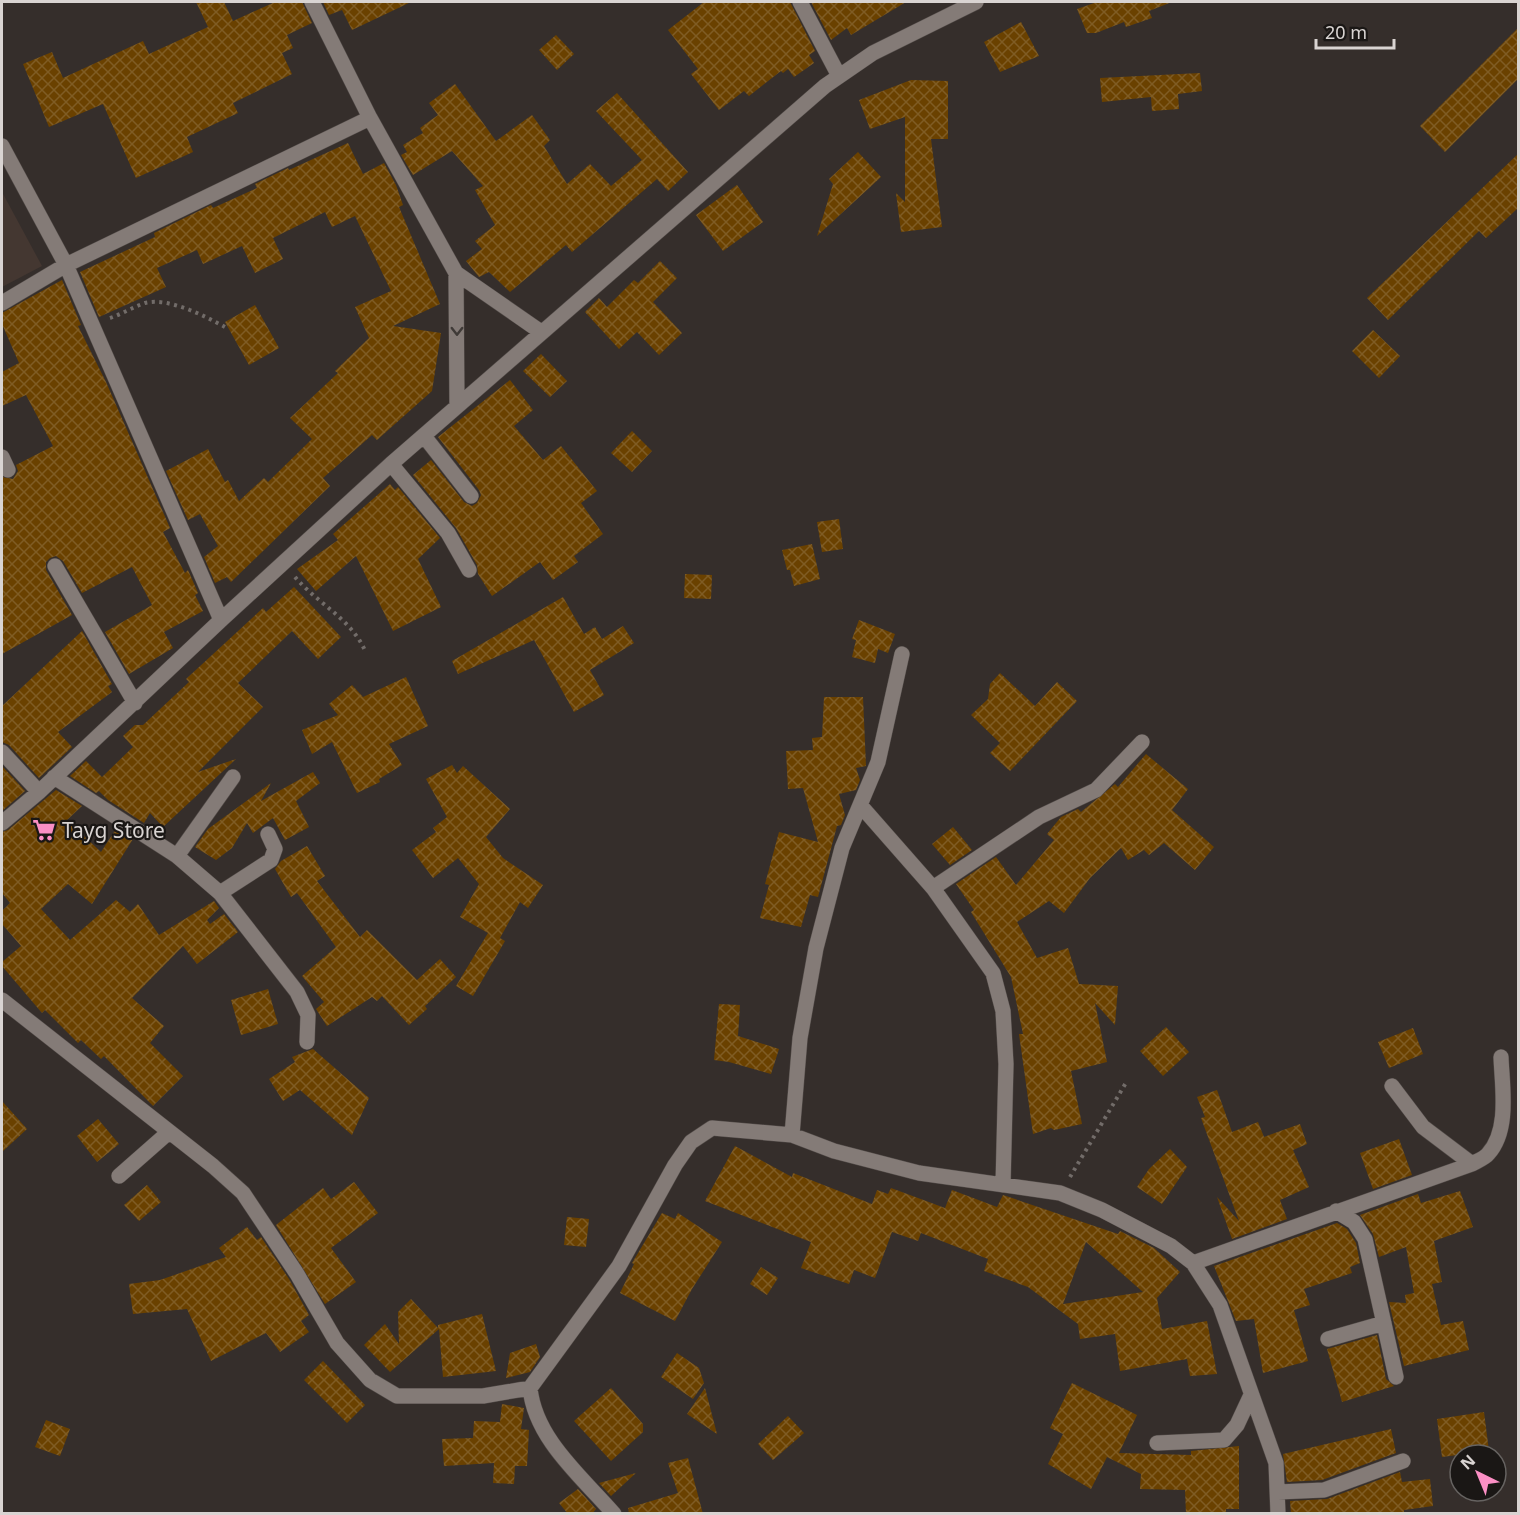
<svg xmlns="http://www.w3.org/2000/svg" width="1520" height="1515" font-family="'Noto Sans',sans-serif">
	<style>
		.built { fill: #443731 }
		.building { fill: url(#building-cross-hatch); fill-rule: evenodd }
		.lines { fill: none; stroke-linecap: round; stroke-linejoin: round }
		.minor-casing { stroke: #524b48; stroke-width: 16 }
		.path { stroke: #726c69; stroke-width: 4; stroke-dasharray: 3 4.5; stroke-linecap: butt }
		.minor { stroke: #847b77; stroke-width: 15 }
		.oneway { stroke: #3f3a37 }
		.labels { text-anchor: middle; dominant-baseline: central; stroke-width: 4.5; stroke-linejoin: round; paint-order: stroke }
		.poi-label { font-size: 21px; fill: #d9d4d2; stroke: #1a1715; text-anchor: start }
	</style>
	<defs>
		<pattern id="building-cross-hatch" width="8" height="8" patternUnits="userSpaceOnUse" patternTransform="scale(1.5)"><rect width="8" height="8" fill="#6a4100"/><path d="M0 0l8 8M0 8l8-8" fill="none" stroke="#7f5c24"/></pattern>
	</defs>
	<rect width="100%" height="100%" fill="#352e2b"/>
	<path class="built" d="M 2,192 L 42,266 L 2,287 Z"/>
	<path class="building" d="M 196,2 L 224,2 L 233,21 L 275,2 L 302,2 L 312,23 L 287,35 L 293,48 L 282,53 L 292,74 L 233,103 L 238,113 L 187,137 L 193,152 L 136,178 L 103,104 L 49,127 L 23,64 L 52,52 L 63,78 L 143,41 L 149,54 L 208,27 Z
		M 323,2 L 411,2 L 352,30 L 342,10 L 329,15 Z
		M 704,2 L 790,2 L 815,51 L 809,55 L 814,63 L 794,77 L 788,69 L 783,73 L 781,71 L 749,96 L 744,91 L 719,110 L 691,74 L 698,69 L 668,30 Z
		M 811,2 L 906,2 L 851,35 L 847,28 L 831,40 Z
		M 1097,2 L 1172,2 L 1149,11 L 1152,18 L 1126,27 L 1124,22 L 1096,33 L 1087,33 L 1077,9 Z
		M 1021,22 L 1039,56 L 1000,72 L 984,42 Z
		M 1518,28 L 1518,79 L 1445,152 L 1420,126 Z
		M 556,35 L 574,54 L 557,70 L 539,50 Z
		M 1200,73 L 1202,91 L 1178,94 L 1179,109 L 1152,111 L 1151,97 L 1102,102 L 1100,78 Z
		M 911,80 L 948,81 L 948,139 L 931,139 L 942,227 L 901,232 L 896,193 L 905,202 L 905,117 L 870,129 L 859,100 Z
		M 455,84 L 496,141 L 532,115 L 550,140 L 544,146 L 567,184 L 590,164 L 611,186 L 642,160 L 596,111 L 617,93 L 688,172 L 668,191 L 657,179 L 572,252 L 566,245 L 510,292 L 489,272 L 479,277 L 466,261 L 482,249 L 475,241 L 495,225 L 475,190 L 483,186 L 452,151 L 413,175 L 401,155 L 407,152 L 403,145 L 423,133 L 420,128 L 438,115 L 429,103 Z
		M 348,143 L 363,174 L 384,163 L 396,185 L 403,205 L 399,207 L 440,304 L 393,326 L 441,333 L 432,391 L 377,440 L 372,435 L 323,478 L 330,486 L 231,582 L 227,577 L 215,583 L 204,557 L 218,546 L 200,514 L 188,520 L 166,471 L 208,449 L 225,482 L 228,480 L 239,501 L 264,478 L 268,482 L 312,439 L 290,418 L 338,373 L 335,371 L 369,338 L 355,307 L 391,291 L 355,216 L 332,227 L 325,212 L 273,238 L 283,259 L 255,273 L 242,246 L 203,264 L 197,250 L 157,268 L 166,287 L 99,317 L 80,272 L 155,237 L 154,233 L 211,205 L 213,208 L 257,188 L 255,184 L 288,168 L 289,170 Z
		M 858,152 L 881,177 L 817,236 L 833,184 L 829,179 Z
		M 1518,154 L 1518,208 L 1486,238 L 1479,231 L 1388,320 L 1367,298 Z
		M 737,185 L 763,222 L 723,251 L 696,215 Z
		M 660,261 L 677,278 L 653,302 L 682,333 L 659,355 L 637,332 L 619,349 L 585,312 L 599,298 L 607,307 L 634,280 L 638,283 Z
		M 62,280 L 81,325 L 78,326 L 106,382 L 170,528 L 163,532 L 185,573 L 188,570 L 198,593 L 195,595 L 203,611 L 164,632 L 173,648 L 129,674 L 105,632 L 152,605 L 132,567 L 82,593 L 63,561 L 56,556 L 50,558 L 46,562 L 46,570 L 72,615 L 2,654 L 2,477 L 13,479 L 18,471 L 16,465 L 53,446 L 26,395 L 2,406 L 2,372 L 19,363 L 2,324 L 2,313 Z
		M 255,305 L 279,348 L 249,365 L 225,322 Z
		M 1373,330 L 1400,356 L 1379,378 L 1352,351 Z
		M 541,354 L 567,381 L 550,397 L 523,371 Z
		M 510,380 L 533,410 L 514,426 L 543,460 L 561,446 L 597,491 L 581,503 L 603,534 L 574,556 L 578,562 L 553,580 L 540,562 L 492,596 L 478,574 L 477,565 L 456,528 L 413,475 L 431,460 L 464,502 L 472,506 L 477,503 L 481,495 L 479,490 L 438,437 Z
		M 632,431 L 652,451 L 632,472 L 611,453 Z
		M 390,484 L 395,490 L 398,487 L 440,538 L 418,559 L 441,607 L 393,631 L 356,556 L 316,591 L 297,569 L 338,540 L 333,534 Z
		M 839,519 L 843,549 L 822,552 L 817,522 Z
		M 812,544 L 820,579 L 794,586 L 790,570 L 787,570 L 782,550 Z
		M 685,574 L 712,575 L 711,599 L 684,598 Z
		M 294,587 L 341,637 L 318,659 L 292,631 L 238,683 L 263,707 L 198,772 L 236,759 L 163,827 L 150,813 L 144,823 L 108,800 L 99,791 L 96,793 L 70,776 L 86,761 L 102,777 L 133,747 L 123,736 L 135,725 L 143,725 L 189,682 L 186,679 L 263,608 L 266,612 Z
		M 563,597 L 584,634 L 595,627 L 602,639 L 623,626 L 634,643 L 590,670 L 604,695 L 574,712 L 534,640 L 458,674 L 452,661 Z
		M 859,620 L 895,634 L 888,653 L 878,649 L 875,663 L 852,657 L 856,640 L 852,639 Z
		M 82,631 L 112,684 L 108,686 L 112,692 L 58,732 L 72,747 L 39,778 L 9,745 L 2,742 L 2,706 Z
		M 1000,673 L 1035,706 L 1057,682 L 1077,701 L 1010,771 L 990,753 L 1000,743 L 971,715 L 988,699 L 990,684 Z
		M 406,677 L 428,726 L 389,744 L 402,765 L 379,779 L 380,782 L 357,793 L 332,742 L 312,754 L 302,730 L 338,715 L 329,704 L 352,685 L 363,697 Z
		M 824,697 L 863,697 L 866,766 L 856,768 L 860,780 L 856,790 L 839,794 L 845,815 L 841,825 L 837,826 L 818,897 L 810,895 L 801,927 L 760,918 L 769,885 L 765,884 L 779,832 L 818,842 L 803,788 L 788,789 L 786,751 L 813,750 L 812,738 L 822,737 Z
		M 1146,754 L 1188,789 L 1172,810 L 1214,847 L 1195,870 L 1164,843 L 1149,855 L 1144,850 L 1128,860 L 1121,848 L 1090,878 L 1064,913 L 1049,901 L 1017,922 L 1037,958 L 1068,948 L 1079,984 L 1118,986 L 1115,1025 L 1095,1003 L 1107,1062 L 1071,1071 L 1082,1124 L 1054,1130 L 1051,1128 L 1033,1134 L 1019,1034 L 1023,1034 L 1011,977 L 971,912 L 974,910 L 956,884 L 996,857 L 1016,885 L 1054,840 L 1047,834 L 1061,817 L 1078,809 L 1081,812 L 1115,784 L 1118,787 Z
		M 452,765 L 457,773 L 463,766 L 510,809 L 486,837 L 503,858 L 543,885 L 528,908 L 520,902 L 500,938 L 505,941 L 473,996 L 456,986 L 488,933 L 460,917 L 479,884 L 458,858 L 433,878 L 412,850 L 436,832 L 433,828 L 447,817 L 426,779 Z
		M 2,766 L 25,791 L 2,811 Z
		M 313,772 L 320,783 L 296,801 L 309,827 L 285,840 L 273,818 L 253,833 L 247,823 L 232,848 L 216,860 L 195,847 L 208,829 L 271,783 L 261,801 Z
		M 56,790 L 82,806 L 67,820 L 101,852 L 116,829 L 133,839 L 92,904 L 68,884 L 41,909 L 70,940 L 116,900 L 130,912 L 138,904 L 159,935 L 214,901 L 219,908 L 207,920 L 210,924 L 224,914 L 238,932 L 197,964 L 183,946 L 132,998 L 164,1026 L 150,1043 L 183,1076 L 153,1106 L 104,1056 L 101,1059 L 81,1040 L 78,1043 L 45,1010 L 42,1013 L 2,966 L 2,962 L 21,946 L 2,924 L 2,911 L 10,903 L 2,893 L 2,832 L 8,830 Z
		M 953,827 L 972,850 L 950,865 L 932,844 Z
		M 307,846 L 325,876 L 317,881 L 360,937 L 367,930 L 417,980 L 440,959 L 456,977 L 425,1006 L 427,1009 L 409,1025 L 382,996 L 377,1001 L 372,997 L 327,1026 L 316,1009 L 324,1002 L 302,976 L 336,947 L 297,893 L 291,897 L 275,869 L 281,861 Z
		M 268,989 L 278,1024 L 241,1035 L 231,1000 Z
		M 719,1004 L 740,1005 L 738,1036 L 779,1049 L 771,1074 L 729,1062 L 714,1060 Z
		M 1166,1027 L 1189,1052 L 1163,1076 L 1140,1051 Z
		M 1413,1028 L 1423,1054 L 1389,1068 L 1378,1042 Z
		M 313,1049 L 369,1098 L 352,1135 L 300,1090 L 283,1101 L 269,1079 L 295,1062 L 292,1057 Z
		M 1217,1090 L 1232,1132 L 1258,1122 L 1264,1137 L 1300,1124 L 1307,1144 L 1293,1150 L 1309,1187 L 1280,1200 L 1287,1219 L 1232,1239 L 1217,1197 L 1239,1221 L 1201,1118 L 1205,1117 L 1197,1097 Z
		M 2,1101 L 27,1129 L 2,1152 Z
		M 98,1119 L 119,1144 L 97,1162 L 77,1136 Z
		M 1399,1139 L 1412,1175 L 1373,1189 L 1360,1153 Z
		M 735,1146 L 792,1177 L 793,1173 L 872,1204 L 877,1190 L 888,1194 L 891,1188 L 945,1208 L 952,1190 L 997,1207 L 1003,1195 L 1118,1234 L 1120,1231 L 1154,1248 L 1180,1272 L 1157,1298 L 1162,1329 L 1207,1321 L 1217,1374 L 1190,1376 L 1187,1359 L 1120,1371 L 1115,1334 L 1080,1339 L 1078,1324 L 1028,1287 L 984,1271 L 988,1259 L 921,1233 L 918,1241 L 892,1232 L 875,1278 L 854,1270 L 849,1284 L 801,1268 L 811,1242 L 705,1201 ZM 1086,1242 L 1143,1292 L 1063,1304 Z
		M 1170,1149 L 1187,1167 L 1162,1204 L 1137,1187 L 1149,1169 Z
		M 354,1182 L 378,1213 L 331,1248 L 356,1282 L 325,1304 L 276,1225 L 323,1188 L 331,1199 Z
		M 147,1185 L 161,1202 L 139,1221 L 124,1205 Z
		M 1460,1191 L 1473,1227 L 1434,1241 L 1442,1282 L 1432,1284 L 1441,1325 L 1463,1321 L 1469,1350 L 1404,1366 L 1389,1302 L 1406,1303 L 1405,1295 L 1414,1293 L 1406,1247 L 1379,1257 L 1373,1234 L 1360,1215 L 1418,1194 L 1421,1203 Z
		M 662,1213 L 675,1219 L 678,1213 L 722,1242 L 692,1289 L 675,1321 L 620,1293 L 634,1264 L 632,1263 Z
		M 567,1217 L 589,1219 L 586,1247 L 564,1245 Z
		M 1337,1223 L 1347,1229 L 1356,1243 L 1360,1263 L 1350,1267 L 1352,1273 L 1304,1289 L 1310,1305 L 1294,1310 L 1308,1361 L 1263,1373 L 1254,1319 L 1236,1321 L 1214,1266 Z
		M 247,1227 L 257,1240 L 261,1237 L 289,1279 L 309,1315 L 301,1321 L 309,1332 L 280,1352 L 266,1333 L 211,1361 L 187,1309 L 133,1314 L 129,1284 L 160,1280 L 226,1257 L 219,1248 Z
		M 761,1267 L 778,1278 L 767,1295 L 750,1284 Z
		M 411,1299 L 438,1328 L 438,1325 L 482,1314 L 496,1371 L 443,1377 L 439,1329 L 390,1372 L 364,1345 L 385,1324 L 399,1344 L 398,1312 Z
		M 1377,1335 L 1386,1379 L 1394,1386 L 1342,1402 L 1327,1349 Z
		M 536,1344 L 540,1357 L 530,1372 L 506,1378 L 510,1353 Z
		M 677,1353 L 699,1368 L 704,1383 L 693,1399 L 661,1377 Z
		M 323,1361 L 365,1405 L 347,1423 L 304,1380 Z
		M 1072,1383 L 1137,1415 L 1119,1453 L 1191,1455 L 1191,1451 L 1239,1446 L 1239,1509 L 1226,1509 L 1226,1514 L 1186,1514 L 1185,1490 L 1140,1489 L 1141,1474 L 1107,1457 L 1091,1489 L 1048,1464 L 1063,1434 L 1050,1428 Z
		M 611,1388 L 643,1424 L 643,1432 L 611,1461 L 574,1421 Z
		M 705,1388 L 717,1434 L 687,1414 Z
		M 502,1404 L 524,1408 L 521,1429 L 529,1430 L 527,1466 L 515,1466 L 514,1484 L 493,1483 L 494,1463 L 444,1466 L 442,1439 L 473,1438 L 474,1421 L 500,1422 Z
		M 1484,1412 L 1489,1451 L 1442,1457 L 1437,1419 Z
		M 788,1416 L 804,1433 L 773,1460 L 758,1444 Z
		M 46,1420 L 70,1429 L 60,1456 L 35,1447 Z
		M 1391,1429 L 1396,1453 L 1322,1480 L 1287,1482 L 1283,1454 Z
		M 688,1458 L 703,1514 L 629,1514 L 628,1508 L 678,1493 L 668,1463 Z
		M 1400,1472 L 1402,1482 L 1430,1479 L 1433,1506 L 1404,1510 L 1404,1514 L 1291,1514 L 1290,1501 L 1327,1499 Z
		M 636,1473 L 611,1496 L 599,1483 Z
		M 578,1489 L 596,1509 L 592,1514 L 568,1514 L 559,1503 Z"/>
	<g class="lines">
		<g class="minor-casing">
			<path id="minor" d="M 312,2 L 370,118 L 456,273 L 541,332
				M 800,2 L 839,76
				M 2,146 L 66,265 L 221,620
				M 456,273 L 457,406
				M 2,303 L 66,265 L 370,118
				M 424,436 L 471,496
				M 2,457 L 8,470
				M 391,464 L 448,533 L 469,570
				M 55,566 L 135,703
				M 2,752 L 39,792
				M 54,777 L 177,856 L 220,893 L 297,992 L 308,1015 L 307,1042
				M 861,806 L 933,888 L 993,973 L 1003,1011 L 1006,1064 L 1003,1185
				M 2,823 L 39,792 L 221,620 L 391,464 L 825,86 L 873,53 L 976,2
				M 177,856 L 233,777
				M 933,888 L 1039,817 L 1096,790 L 1142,742
				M 220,893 L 271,860 L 275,849 L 268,834
				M 2,1000 L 213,1166 L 243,1193 L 297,1274 L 337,1343 L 370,1380 L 397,1396 L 483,1396 L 530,1388
				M 1392,1086 L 1423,1127 L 1472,1164
				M 792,1135 L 800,1038 L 816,948 L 842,848 L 878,762 L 902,654
				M 119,1176 L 169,1132
				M 1336,1211 L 1354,1222 L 1365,1239 L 1396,1377
				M 1193,1263 L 1472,1164 C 1477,1161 1485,1158 1488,1154 C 1510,1130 1502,1086 1501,1057
				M 1328,1339 L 1384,1323
				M 1157,1443 L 1224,1440 L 1237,1425 L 1251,1395
				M 1278,1492 L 1324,1490 L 1403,1461
				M 614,1514 C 582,1477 535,1439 530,1388 L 619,1266 L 675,1165 L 691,1142 L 712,1128 L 792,1135 L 834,1151 L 919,1173 L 1060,1193 L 1102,1210 L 1171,1246 L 1193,1263 L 1220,1305 L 1276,1463 L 1278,1514"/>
		</g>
		<path class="path" d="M 110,318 C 122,314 133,307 145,303 C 168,297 205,316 225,327
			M 295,577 C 318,604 353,620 366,653
			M 1070,1177 L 1127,1081"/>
		<use href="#minor" class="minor"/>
	</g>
	<defs><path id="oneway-chevron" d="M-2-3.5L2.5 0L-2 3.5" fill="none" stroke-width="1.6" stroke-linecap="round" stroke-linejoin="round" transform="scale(1.5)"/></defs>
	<use class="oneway" href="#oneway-chevron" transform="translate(457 331) rotate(90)"/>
	<defs>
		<g id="supermarket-bare" transform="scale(1.8)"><path d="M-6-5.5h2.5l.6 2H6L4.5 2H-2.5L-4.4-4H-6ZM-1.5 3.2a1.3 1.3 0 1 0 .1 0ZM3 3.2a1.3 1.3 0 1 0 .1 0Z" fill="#fb8fc4" stroke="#1a1715" stroke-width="2.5" paint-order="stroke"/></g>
	</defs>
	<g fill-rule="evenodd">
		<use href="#supermarket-bare" x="44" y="830"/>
	</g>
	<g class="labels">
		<g class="poi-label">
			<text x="62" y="830">Tayg Store</text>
		</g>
	</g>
	<rect width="1520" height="1515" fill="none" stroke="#d9d4d2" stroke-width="6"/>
	<g transform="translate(1478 1473) rotate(317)"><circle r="28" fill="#1a1715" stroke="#666361" stroke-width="1.5"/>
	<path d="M0-4.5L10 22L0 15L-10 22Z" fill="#fb8fc4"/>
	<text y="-9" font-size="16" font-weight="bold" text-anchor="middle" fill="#d9d4d2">N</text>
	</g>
	<path d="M1316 39v9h78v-9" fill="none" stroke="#d9d4d2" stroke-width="3"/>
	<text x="1325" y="39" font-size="18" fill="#d9d4d2" stroke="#1a1715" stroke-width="4.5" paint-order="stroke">20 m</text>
</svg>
